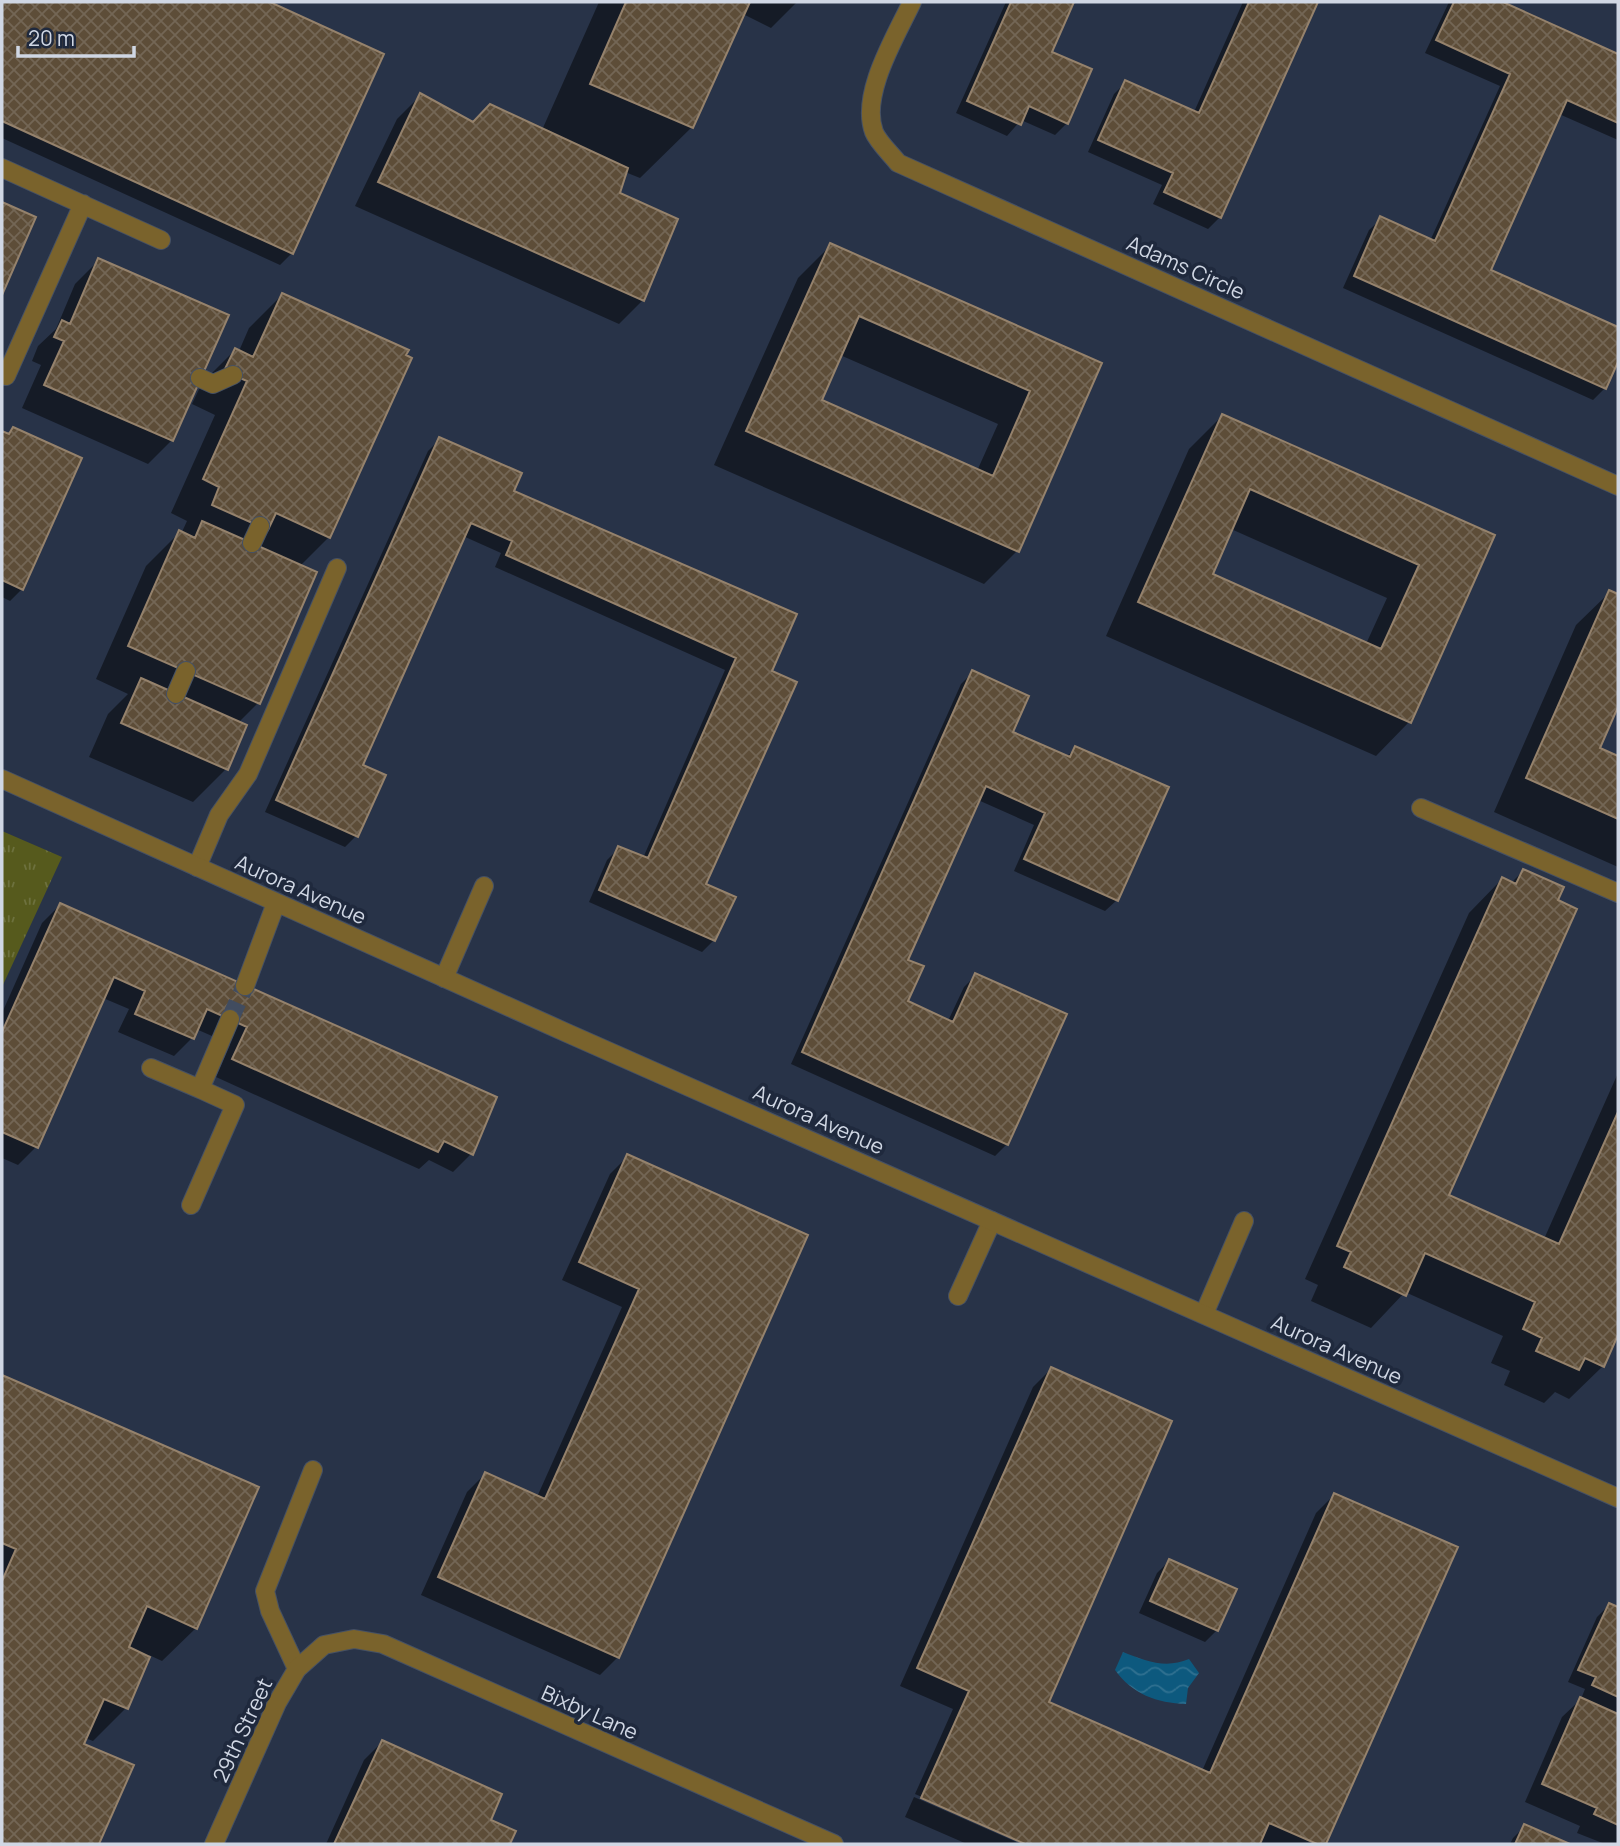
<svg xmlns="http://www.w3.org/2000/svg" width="1620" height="1846" font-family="Manrope,sans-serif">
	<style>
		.park { fill: url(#park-tufts) }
		.water { fill: url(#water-waves) }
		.shadow { fill: #0007; fill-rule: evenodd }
		.building { fill: url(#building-cross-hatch); stroke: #95826c; stroke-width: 2; fill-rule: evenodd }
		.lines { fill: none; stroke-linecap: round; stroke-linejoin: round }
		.street-tunnel { stroke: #414c5f; stroke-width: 18; stroke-dasharray: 18 9; stroke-linecap: butt }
		.lane-casing { stroke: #465164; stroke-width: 20 }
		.street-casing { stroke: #465164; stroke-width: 20 }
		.lane { stroke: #7a632c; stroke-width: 18 }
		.street { stroke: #7a632c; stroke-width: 18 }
		.labels { text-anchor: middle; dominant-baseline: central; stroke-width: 7; stroke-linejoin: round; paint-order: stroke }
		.street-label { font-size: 21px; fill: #d0d7e4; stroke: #1f293d }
	</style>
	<defs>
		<pattern id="park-tufts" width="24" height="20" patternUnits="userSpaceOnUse" patternTransform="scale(1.75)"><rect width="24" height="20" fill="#565a1d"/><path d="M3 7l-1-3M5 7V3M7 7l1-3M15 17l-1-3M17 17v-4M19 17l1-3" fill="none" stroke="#6d713e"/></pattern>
		<pattern id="water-waves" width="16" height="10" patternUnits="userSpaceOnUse" patternTransform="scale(1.75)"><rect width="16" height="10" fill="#0d597e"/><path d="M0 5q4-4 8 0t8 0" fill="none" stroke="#2f7090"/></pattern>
		<pattern id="building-cross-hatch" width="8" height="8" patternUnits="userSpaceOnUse" patternTransform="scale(1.75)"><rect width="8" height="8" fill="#5d4d38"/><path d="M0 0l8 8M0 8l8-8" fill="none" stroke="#736655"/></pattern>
	</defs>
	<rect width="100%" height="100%" fill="#283348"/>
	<path class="park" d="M 2,831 L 62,857 L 2,987 Z"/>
	<path class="water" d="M 1123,1652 C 1145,1661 1166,1669 1189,1659 L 1199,1673 L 1188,1688 L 1186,1704 C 1157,1703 1132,1694 1115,1670 Z"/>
	<path class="shadow" d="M 2,2 L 266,2 L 382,55 L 292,253 L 280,265 L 2,138 Z
		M 599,2 L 797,2 L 771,28 L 743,14 L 692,127 L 640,178 L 625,172 L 618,194 L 643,300 L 619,324 L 355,206 L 397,119 L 421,95 L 473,124 L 542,130 Z
		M 1006,2 L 1072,2 L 1050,52 L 1067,123 L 1055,135 L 1021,120 L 1007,136 L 956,113 Z
		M 1243,2 L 1316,2 L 1220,217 L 1208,229 L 1153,204 L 1162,185 L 1088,152 L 1114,94 L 1126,82 L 1194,112 Z
		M 1449,2 L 1499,2 L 1618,56 L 1618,140 L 1559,114 L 1489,271 L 1618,329 L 1618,358 L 1605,388 L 1593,400 L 1343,288 L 1369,230 L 1381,219 L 1430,241 L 1500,86 L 1425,53 Z
		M 831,245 L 1100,364 L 1017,551 L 984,584 L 714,465 L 798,278 ZM 840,355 L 998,424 L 977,471 L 820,401 Z
		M 99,260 L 172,440 L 148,464 L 22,408 L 41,365 L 32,361 L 38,346 L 56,329 L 75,284 Z
		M 282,295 L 329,537 L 300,566 L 258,703 L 238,723 L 226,769 L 193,802 L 89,757 L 108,714 L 128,694 L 96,679 L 146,566 L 179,533 L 181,534 L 187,521 L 171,513 L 215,415 L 192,404 L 202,383 L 235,350 L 239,351 L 249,328 Z
		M 1222,416 L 1492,536 L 1409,722 L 1376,756 L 1106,636 L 1189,449 ZM 1231,529 L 1387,598 L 1366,644 L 1210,575 Z
		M 13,429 L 22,589 L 10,601 L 2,597 L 2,433 L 7,435 Z
		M 440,439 L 511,492 L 769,672 L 704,885 L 714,940 L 702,952 L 589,902 L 607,860 L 619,848 L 643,858 L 725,670 L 495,567 L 501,553 L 463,536 L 360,766 L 357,835 L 345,847 L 265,812 L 428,451 Z
		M 1610,592 L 1618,596 L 1618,703 L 1598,749 L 1618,757 L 1618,867 L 1494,812 L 1576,625 Z
		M 973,672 L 1011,733 L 1066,757 L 1076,748 L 1117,900 L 1105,911 L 1014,871 L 1034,825 L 978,800 L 906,961 L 906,1002 L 948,1021 L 964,987 L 976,975 L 1007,1144 L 995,1156 L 791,1064 L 961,684 Z
		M 1523,871 L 1446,1195 L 1544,1239 L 1618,1073 L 1618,1331 L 1603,1366 L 1569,1399 L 1555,1392 L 1544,1403 L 1504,1385 L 1510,1371 L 1491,1363 L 1503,1336 L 1405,1292 L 1371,1328 L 1311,1301 L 1318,1285 L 1305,1279 L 1469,913 L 1502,879 L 1511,883 Z
		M 60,905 L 471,1154 L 453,1172 L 429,1160 L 419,1169 L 216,1077 L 230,1045 L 212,1036 L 196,1029 L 192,1038 L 174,1056 L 118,1032 L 129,1009 L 103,998 L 36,1147 L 18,1165 L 2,1158 L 2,1013 L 42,923 Z
		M 628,1156 L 806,1236 L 618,1657 L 600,1675 L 421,1595 L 467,1492 L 485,1474 L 537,1497 L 622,1307 L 562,1280 L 610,1174 Z
		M 1051,1369 L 1046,1703 L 1202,1771 L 1316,1513 L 1334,1495 L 1455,1548 L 1324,1844 L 1029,1844 L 915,1794 L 953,1709 L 900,1686 L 1033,1387 Z
		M 3,1377 L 196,1628 L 162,1661 L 149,1655 L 126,1708 L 93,1741 L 85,1738 L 82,1745 L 131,1766 L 97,1844 L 2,1844 Z
		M 1169,1561 L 1217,1630 L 1205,1642 L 1139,1613 L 1157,1573 Z
		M 1609,1605 L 1618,1609 L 1618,1844 L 1605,1844 L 1577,1833 L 1580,1826 L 1525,1802 L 1562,1717 L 1581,1699 L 1585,1689 L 1568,1682 L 1597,1617 Z
		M 382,1742 L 489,1820 L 514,1832 L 508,1844 L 326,1844 L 364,1760 Z
		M 914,1797 L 1021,1844 L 967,1844 L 905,1817 Z
		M 1525,1826 L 1566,1844 L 1510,1844 L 1513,1838 Z"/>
	<path class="building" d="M 2,2 L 270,2 L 384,54 L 293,254 L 2,121 Z
		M 626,2 L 750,2 L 693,128 L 590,84 Z
		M 1011,2 L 1074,2 L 1052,52 L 1092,69 L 1068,124 L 1029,106 L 1021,125 L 967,101 Z
		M 1249,2 L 1318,2 L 1221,218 L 1164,192 L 1173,173 L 1098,140 L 1125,80 L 1199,113 Z
		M 1454,2 L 1503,2 L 1618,54 L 1618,123 L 1567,100 L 1491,270 L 1618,327 L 1618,362 L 1606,389 L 1354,276 L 1380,216 L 1435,241 L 1510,74 L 1436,40 Z
		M 420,93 L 473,122 L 490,104 L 628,168 L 620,193 L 678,219 L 644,301 L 378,182 Z
		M 2,202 L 36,217 L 2,295 Z
		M 830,243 L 1102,363 L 1019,552 L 746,431 ZM 859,316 L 1030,391 L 993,476 L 822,400 Z
		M 98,258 L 229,315 L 173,441 L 44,385 L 64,341 L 54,337 L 62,320 L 70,324 Z
		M 282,293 L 409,350 L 406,355 L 412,358 L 330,538 L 276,513 L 268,530 L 212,505 L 219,487 L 203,479 L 247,381 L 224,371 L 235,348 L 253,357 Z
		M 1222,414 L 1495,535 L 1411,723 L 1138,602 ZM 1250,489 L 1419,565 L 1381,649 L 1213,574 Z
		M 13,427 L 82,458 L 23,590 L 2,580 L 2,431 L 9,434 Z
		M 439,437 L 522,473 L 514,491 L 797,614 L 772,671 L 797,682 L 706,884 L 736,897 L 715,941 L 599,890 L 618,846 L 648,858 L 736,658 L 506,555 L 512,541 L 471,523 L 363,765 L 386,775 L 358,837 L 276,800 Z
		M 202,521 L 317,572 L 260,704 L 128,646 L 179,530 L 195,538 Z
		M 1609,590 L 1618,594 L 1618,707 L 1600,748 L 1618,756 L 1618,819 L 1526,778 Z
		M 972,670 L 1029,696 L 1013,732 L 1070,757 L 1075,746 L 1169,787 L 1118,901 L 1024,859 L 1045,813 L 986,786 L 908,960 L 924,966 L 908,1001 L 953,1022 L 975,973 L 1067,1014 L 1008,1145 L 802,1052 Z
		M 141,678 L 247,725 L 228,770 L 121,723 Z
		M 1523,869 L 1564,887 L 1558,900 L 1577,909 L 1449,1195 L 1559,1244 L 1618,1112 L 1618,1335 L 1604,1367 L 1585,1358 L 1579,1370 L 1536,1351 L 1542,1338 L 1523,1329 L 1535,1302 L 1425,1253 L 1406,1296 L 1344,1267 L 1351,1252 L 1337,1246 L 1502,877 L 1516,884 Z
		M 60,903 L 497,1097 L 473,1155 L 444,1141 L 438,1152 L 232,1059 L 247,1027 L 207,1009 L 194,1039 L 135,1014 L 145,991 L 114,977 L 38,1148 L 2,1132 L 2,1032 Z
		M 627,1154 L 808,1235 L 619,1658 L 438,1577 L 485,1472 L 545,1499 L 639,1289 L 579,1262 Z
		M 1051,1367 L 1172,1421 L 1049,1702 L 1210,1773 L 1334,1493 L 1458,1547 L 1326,1844 L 1317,1844 L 1269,1823 L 1260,1844 L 1025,1844 L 921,1798 L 969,1691 L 917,1668 Z
		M 2,1375 L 259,1487 L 197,1629 L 147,1606 L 129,1647 L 150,1657 L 128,1709 L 104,1699 L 84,1744 L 134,1765 L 99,1844 L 2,1844 L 2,1581 L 16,1549 L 2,1543 Z
		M 1169,1559 L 1237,1589 L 1218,1631 L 1150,1601 Z
		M 1609,1603 L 1618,1607 L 1618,1697 L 1592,1685 L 1596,1677 L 1578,1670 Z
		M 1580,1697 L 1618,1714 L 1618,1825 L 1594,1814 L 1597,1808 L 1542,1784 Z
		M 382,1740 L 502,1794 L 491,1820 L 516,1831 L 510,1844 L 334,1844 Z
		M 1524,1824 L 1570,1844 L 1515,1844 Z"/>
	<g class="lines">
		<path class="street-tunnel" d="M 230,1019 L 245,986"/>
		<g class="lane-casing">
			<path id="lane" d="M 2,168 L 161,240
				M 6,376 L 83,204
				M 1421,808 L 1618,893
				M 197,867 L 219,815 L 248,774 L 337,568
				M 444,978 L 484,886
				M 151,1068 L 200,1089 L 230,1019
				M 191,1205 L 235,1105 L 200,1089
				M 958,1296 L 992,1221
				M 1204,1314 L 1244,1221
				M 297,1669 L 270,1611 L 265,1591 L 313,1470"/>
		</g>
		<g class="street-casing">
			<path id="street" d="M 912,2 C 896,36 860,94 874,132 C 878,142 891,154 898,163 L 1618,486
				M 200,378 L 213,384 L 233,375
				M 252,543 L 260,526
				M 176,694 L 186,671
				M 2,779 L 567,1033 L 1618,1498
				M 245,986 L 276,903
				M 214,1844 L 277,1703 L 297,1669 L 324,1645 L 354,1639 L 383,1644 L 834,1844"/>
		</g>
		<use href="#lane" class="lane"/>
		<use href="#street" class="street"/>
	</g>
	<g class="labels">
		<g class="street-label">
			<text transform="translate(1186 267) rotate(24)">Adams Circle</text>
			<text transform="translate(301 889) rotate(24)">Aurora Avenue</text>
			<text transform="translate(819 1119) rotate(24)">Aurora Avenue</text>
			<text transform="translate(1337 1349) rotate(24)">Aurora Avenue</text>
			<text transform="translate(590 1712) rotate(24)">Bixby Lane</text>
			<text transform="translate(242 1730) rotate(-65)">29th Street</text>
		</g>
	</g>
	<rect width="1620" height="1846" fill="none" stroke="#d0d7e4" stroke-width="7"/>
	<path d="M18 46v10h116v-10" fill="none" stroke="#d0d7e4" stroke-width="3.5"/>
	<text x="28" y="46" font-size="21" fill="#d0d7e4" stroke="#1f293d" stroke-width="5" paint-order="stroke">20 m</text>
</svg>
